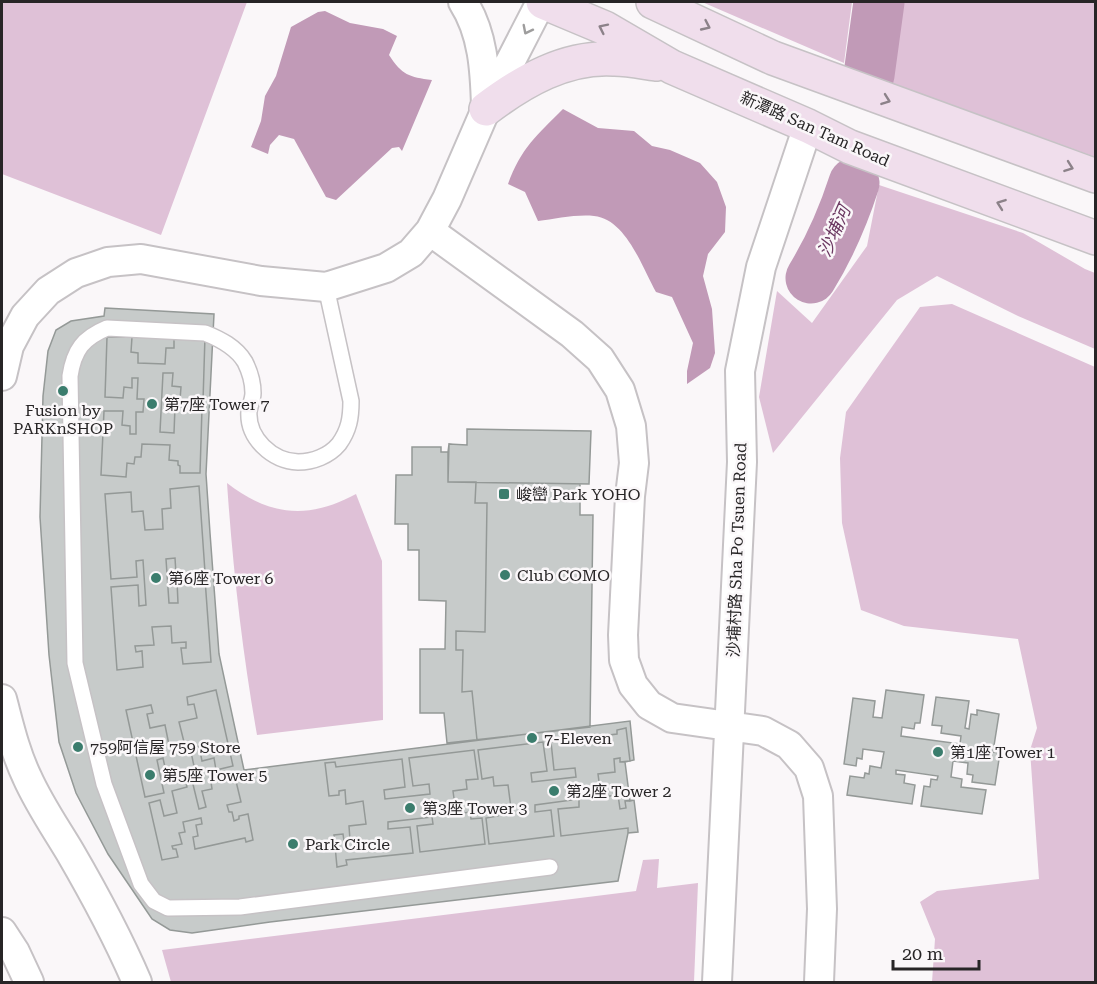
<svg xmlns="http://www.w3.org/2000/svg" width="1097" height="984" font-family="'Roboto Serif','Noto Sans TC',serif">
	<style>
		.green { fill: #dfc1d7 }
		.water { fill: #c19ab7 }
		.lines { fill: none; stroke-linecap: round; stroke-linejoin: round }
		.river { stroke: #c19ab7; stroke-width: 51 }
		.building { fill: #c7cbca; stroke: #949997; stroke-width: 1.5 }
		.lane-casing { stroke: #c6c2c5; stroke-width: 18 }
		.street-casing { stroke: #c6c2c5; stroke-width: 32 }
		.secondary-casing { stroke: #c6c2c5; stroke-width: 36 }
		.lane { stroke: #fff; stroke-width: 15 }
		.street { stroke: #fff; stroke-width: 28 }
		.secondary { stroke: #f0deec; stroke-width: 33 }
		.oneway { stroke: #8c8289 }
		.oneway2 { stroke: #9e9d9d }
		.poi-dot { fill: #3b7d6d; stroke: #faf7f9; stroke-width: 2 }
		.labels { text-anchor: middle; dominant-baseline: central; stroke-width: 5; stroke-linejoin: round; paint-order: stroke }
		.street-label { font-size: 16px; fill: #272526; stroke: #faf7f9 }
		.poi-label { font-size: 16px; fill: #272526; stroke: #faf7f9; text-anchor: start }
		.water-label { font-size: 18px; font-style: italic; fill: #6b3861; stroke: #faf7f9 }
	</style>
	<rect width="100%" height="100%" fill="#faf7f9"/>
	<path class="green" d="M 2,2 L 247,2 L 161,235 L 2,174 Z
		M 702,2 L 852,2 L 844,63 Z
		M 903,2 L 1095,2 L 1095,157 L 892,83 Z
		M 879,185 L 1023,233 L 1085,269 L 1095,273 L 1095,349 L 1018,316 L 937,276 L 897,300 L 773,453 L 759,397 L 777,291 L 812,323 L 867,246 Z
		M 952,304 L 1095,367 L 1095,982 L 932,982 L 935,939 L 920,902 L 937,891 L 1039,879 L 1030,750 L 1037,728 L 1018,639 L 904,626 L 861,610 L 842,523 L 840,458 L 846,412 L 920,307 Z
		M 227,483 C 270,516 308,520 356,494 L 382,561 L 383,720 L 257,735 C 242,649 233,570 227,483 Z
		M 659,859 L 657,888 L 698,883 L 694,982 L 171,982 L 162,950 L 636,891 L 643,860 Z"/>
	<path class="water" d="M 325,11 L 350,23 L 383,29 L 397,36 L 389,55 C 402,75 409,77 432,80 L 402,151 L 399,147 L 392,148 L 336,200 L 326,197 L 294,139 L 279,135 L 270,145 L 268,154 L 251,147 L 261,121 L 265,96 L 276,76 L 291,27 L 318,12 Z
		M 563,109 L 598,128 L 634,131 L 652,146 L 670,150 L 700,163 L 717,182 L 726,207 L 725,232 L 708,254 L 703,276 L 712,309 L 715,353 L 710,368 L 687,384 L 687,371 L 693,343 L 672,297 L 656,292 C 642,267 626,219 594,216 C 577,214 555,219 538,221 L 525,192 L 508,184 C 521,148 537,135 563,109 Z"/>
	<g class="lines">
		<path class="river" d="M 869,75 L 879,2
			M 811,278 C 830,247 843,217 854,183"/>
	</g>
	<path class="building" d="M 105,308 L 214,314 L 206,474 L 210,533 L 219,654 L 244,770 L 630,721 L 634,760 L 625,762 L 630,801 L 634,800 L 638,832 L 628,833 L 618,881 L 270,922 L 192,933 L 170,930 L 152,919 L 108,854 L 76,793 L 59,742 L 49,655 L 40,517 L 43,396 L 48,351 L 56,330 L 71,321 L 104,316 Z
		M 174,335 L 205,336 L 203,401 L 180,400 L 181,387 L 172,386 L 173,373 L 163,373 L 160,432 L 174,433 L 175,407 L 202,408 L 200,473 L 180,473 L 180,466 L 178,465 L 178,461 L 169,460 L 170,445 L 142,444 L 141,457 L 135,457 L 134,464 L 127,463 L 126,477 L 101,475 L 104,411 L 123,411 L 122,425 L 130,426 L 130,434 L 136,434 L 136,412 L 143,412 L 144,399 L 137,399 L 138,378 L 132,378 L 132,388 L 124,387 L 123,398 L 105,397 L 107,337 L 132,337 L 131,352 L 138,353 L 138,363 L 165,364 L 166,348 L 174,348 Z
		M 467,429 L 591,431 L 589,484 L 448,482 L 449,444 L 467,445 Z
		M 467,429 L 591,431 L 589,484 L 580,484 L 580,515 L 593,515 L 590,727 L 447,743 L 444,713 L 420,713 L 420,649 L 445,649 L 446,601 L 419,600 L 419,550 L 408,550 L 408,524 L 395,524 L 396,475 L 412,475 L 412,447 L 441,447 L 441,452 L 448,452 L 449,444 L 467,445 Z
		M 412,447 L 441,447 L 441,452 L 448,452 L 448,482 L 476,482 L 475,503 L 487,503 L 485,632 L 456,631 L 456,650 L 463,650 L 462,692 L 472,691 L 477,740 L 447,743 L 444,713 L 420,713 L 420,649 L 445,649 L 446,601 L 419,600 L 419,550 L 408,550 L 408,524 L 395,524 L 396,475 L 412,475 Z
		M 199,486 L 205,572 L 176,574 L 175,558 L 166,559 L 169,603 L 178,603 L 177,581 L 205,579 L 211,662 L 183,664 L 181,648 L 186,648 L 186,642 L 172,643 L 171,626 L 152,627 L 154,645 L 135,646 L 136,652 L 142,651 L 143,667 L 117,670 L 111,587 L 138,585 L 139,606 L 146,605 L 143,560 L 136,561 L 137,577 L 111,579 L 105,494 L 131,492 L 132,512 L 143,511 L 145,530 L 163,529 L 162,509 L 171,508 L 170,489 Z
		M 216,690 L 233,766 L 216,770 L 214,758 L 202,761 L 199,746 L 190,747 L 195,771 L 190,772 L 199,809 L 206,807 L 202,791 L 212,789 L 211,782 L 235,777 L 241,802 L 227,805 L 229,812 L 232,812 L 234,821 L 239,819 L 239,816 L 248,814 L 253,840 L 246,842 L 245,838 L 195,849 L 193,837 L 198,836 L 196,825 L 202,824 L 201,818 L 183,822 L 185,832 L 179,833 L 182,844 L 172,846 L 173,849 L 176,849 L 178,857 L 162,860 L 149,803 L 160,800 L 164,816 L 177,813 L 172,791 L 187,787 L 184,774 L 167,777 L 163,758 L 157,760 L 164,793 L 145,797 L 126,710 L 151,705 L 153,713 L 147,714 L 150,728 L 165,725 L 169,745 L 184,742 L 179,722 L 197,718 L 194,704 L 188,705 L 187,697 Z
		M 886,690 L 924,695 L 920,723 L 915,723 L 914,729 L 902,727 L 901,736 L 960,744 L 961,736 L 941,733 L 942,726 L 932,725 L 936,697 L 969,701 L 965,728 L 969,729 L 971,714 L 977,715 L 977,710 L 999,714 L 993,752 L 1000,753 L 995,785 L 972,782 L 973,775 L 967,774 L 968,763 L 953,761 L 951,777 L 962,779 L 961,787 L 986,790 L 982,814 L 921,806 L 924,786 L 930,787 L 931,779 L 937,780 L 938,776 L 896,770 L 896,774 L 905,775 L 904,783 L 915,785 L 912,804 L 847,795 L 850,776 L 864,778 L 865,773 L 869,774 L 870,766 L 881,768 L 884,752 L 863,749 L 862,759 L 857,758 L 856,766 L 844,764 L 853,698 L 875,701 L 873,717 L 882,718 Z
		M 626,728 L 630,761 L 620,762 L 620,758 L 614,759 L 615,772 L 598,774 L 601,797 L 618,795 L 620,809 L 626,808 L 625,801 L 634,800 L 638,832 L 628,833 L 628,828 L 561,836 L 558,809 L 579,807 L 579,799 L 535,805 L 535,812 L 551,810 L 554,836 L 489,844 L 486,818 L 498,816 L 497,809 L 511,808 L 508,785 L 494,786 L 493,777 L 482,779 L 478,750 L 543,742 L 547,771 L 531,773 L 532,782 L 576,777 L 575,768 L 554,770 L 551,742 L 617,734 L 617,730 Z
		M 474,750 L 478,779 L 466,780 L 467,789 L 453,791 L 456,814 L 470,812 L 471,819 L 482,818 L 485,844 L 420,852 L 417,826 L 433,824 L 432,817 L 388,822 L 388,829 L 410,827 L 413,853 L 346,860 L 347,865 L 337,867 L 334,835 L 343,834 L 344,841 L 350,840 L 349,826 L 366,824 L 363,801 L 346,804 L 345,790 L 339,791 L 339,795 L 329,796 L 325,763 L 335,762 L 336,767 L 402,759 L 405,787 L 384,790 L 385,799 L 430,794 L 429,784 L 413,786 L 409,758 Z"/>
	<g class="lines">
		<g class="lane-casing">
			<path id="lane" d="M 326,287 L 351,401 C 351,418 349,430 339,444 C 329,456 313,462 298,462 C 272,461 247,438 249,411 C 250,405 253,399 253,393 C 253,382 250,372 245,362 C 236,347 220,339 205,333 L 107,328 C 83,338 74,350 70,376 L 75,663 L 104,784 L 141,884 L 154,901 L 168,908 L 240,907 L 550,867"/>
		</g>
		<g class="street-casing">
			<path id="street" d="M 463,2 C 483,33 485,70 486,107
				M 430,231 L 572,334 L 600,359 L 620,390 L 631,426 L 634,463 L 630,496 L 623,635 L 624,660 L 633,685 L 649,705 L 672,718 L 763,731 L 789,745 L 809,768 L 818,796 L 822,909 L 819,982
				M 2,376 L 9,346 L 25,316 L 48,291 L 76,273 L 108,262 L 141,259 L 261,281 L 326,287 L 386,268 L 411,253 L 430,231 L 447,199 L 486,109 L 541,2
				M 2,699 C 9,725 15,752 27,777 C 39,804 55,827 70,852 C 95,895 118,938 137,982
				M 2,932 L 15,952 L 29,982
				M 717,982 L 742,462 L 740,371 L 761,267 L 808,126"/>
		</g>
		<g class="secondary-casing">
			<path id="secondary" d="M 543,2 L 605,28 L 672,67 L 808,126 L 850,147 L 1096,238
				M 653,2 L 773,58 L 1096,176
				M 486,109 C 523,81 566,56 614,59 C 628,59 642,62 656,64"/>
		</g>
		<use href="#lane" class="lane"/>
		<use href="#street" class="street"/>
		<use href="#secondary" class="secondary"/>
	</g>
	<defs><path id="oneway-chevron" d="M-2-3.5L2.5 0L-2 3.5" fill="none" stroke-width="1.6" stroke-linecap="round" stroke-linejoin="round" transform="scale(1.5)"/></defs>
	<g class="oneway">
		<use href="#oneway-chevron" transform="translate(706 26) rotate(25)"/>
		<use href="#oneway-chevron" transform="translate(603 28) rotate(-154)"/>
		<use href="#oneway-chevron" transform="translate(886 100) rotate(20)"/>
		<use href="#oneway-chevron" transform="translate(1069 167) rotate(20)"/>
		<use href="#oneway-chevron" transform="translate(1001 204) rotate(-160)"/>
	</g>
	<use class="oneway2" href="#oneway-chevron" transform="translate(527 30) rotate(117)"/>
	<g class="poi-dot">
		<circle cx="63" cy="391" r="6"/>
		<circle cx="152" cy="404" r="6"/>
		<rect x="498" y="488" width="12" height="12" rx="3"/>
		<circle cx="505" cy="575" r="6"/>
		<circle cx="156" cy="578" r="6"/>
		<circle cx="532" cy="738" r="6"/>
		<circle cx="78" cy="747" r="6"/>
		<circle cx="938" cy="752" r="6"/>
		<circle cx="150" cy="775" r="6"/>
		<circle cx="554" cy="791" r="6"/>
		<circle cx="410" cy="808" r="6"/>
		<circle cx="293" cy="844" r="6"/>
	</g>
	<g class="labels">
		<g class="street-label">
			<text transform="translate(815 129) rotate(24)">新潭路 San Tam Road</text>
			<text transform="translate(737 550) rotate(-88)">沙埔村路 Sha Po Tsuen Road</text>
		</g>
		<g class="poi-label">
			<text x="164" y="404">第7座 Tower 7</text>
			<text x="63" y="410" text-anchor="middle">Fusion by<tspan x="63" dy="18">PARKnSHOP</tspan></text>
			<text x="516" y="494">峻巒 Park YOHO</text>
			<text x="517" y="575">Club COMO</text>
			<text x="168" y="578">第6座 Tower 6</text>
			<text x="544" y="738">7-Eleven</text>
			<text x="90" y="747">759阿信屋 759 Store</text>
			<text x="950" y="752">第1座 Tower 1</text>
			<text x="162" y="775">第5座 Tower 5</text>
			<text x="566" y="791">第2座 Tower 2</text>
			<text x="422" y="808">第3座 Tower 3</text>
			<text x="305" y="844">Park Circle</text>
		</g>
		<g class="water-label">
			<text transform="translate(834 231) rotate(-66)">沙埔河</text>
		</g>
	</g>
	<rect width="1097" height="984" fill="none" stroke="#272526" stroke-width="6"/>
	<path d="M893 960v9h86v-9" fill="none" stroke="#272526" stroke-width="3"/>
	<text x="902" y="960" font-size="18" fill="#272526" stroke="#faf7f9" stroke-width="4.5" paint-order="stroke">20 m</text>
</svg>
